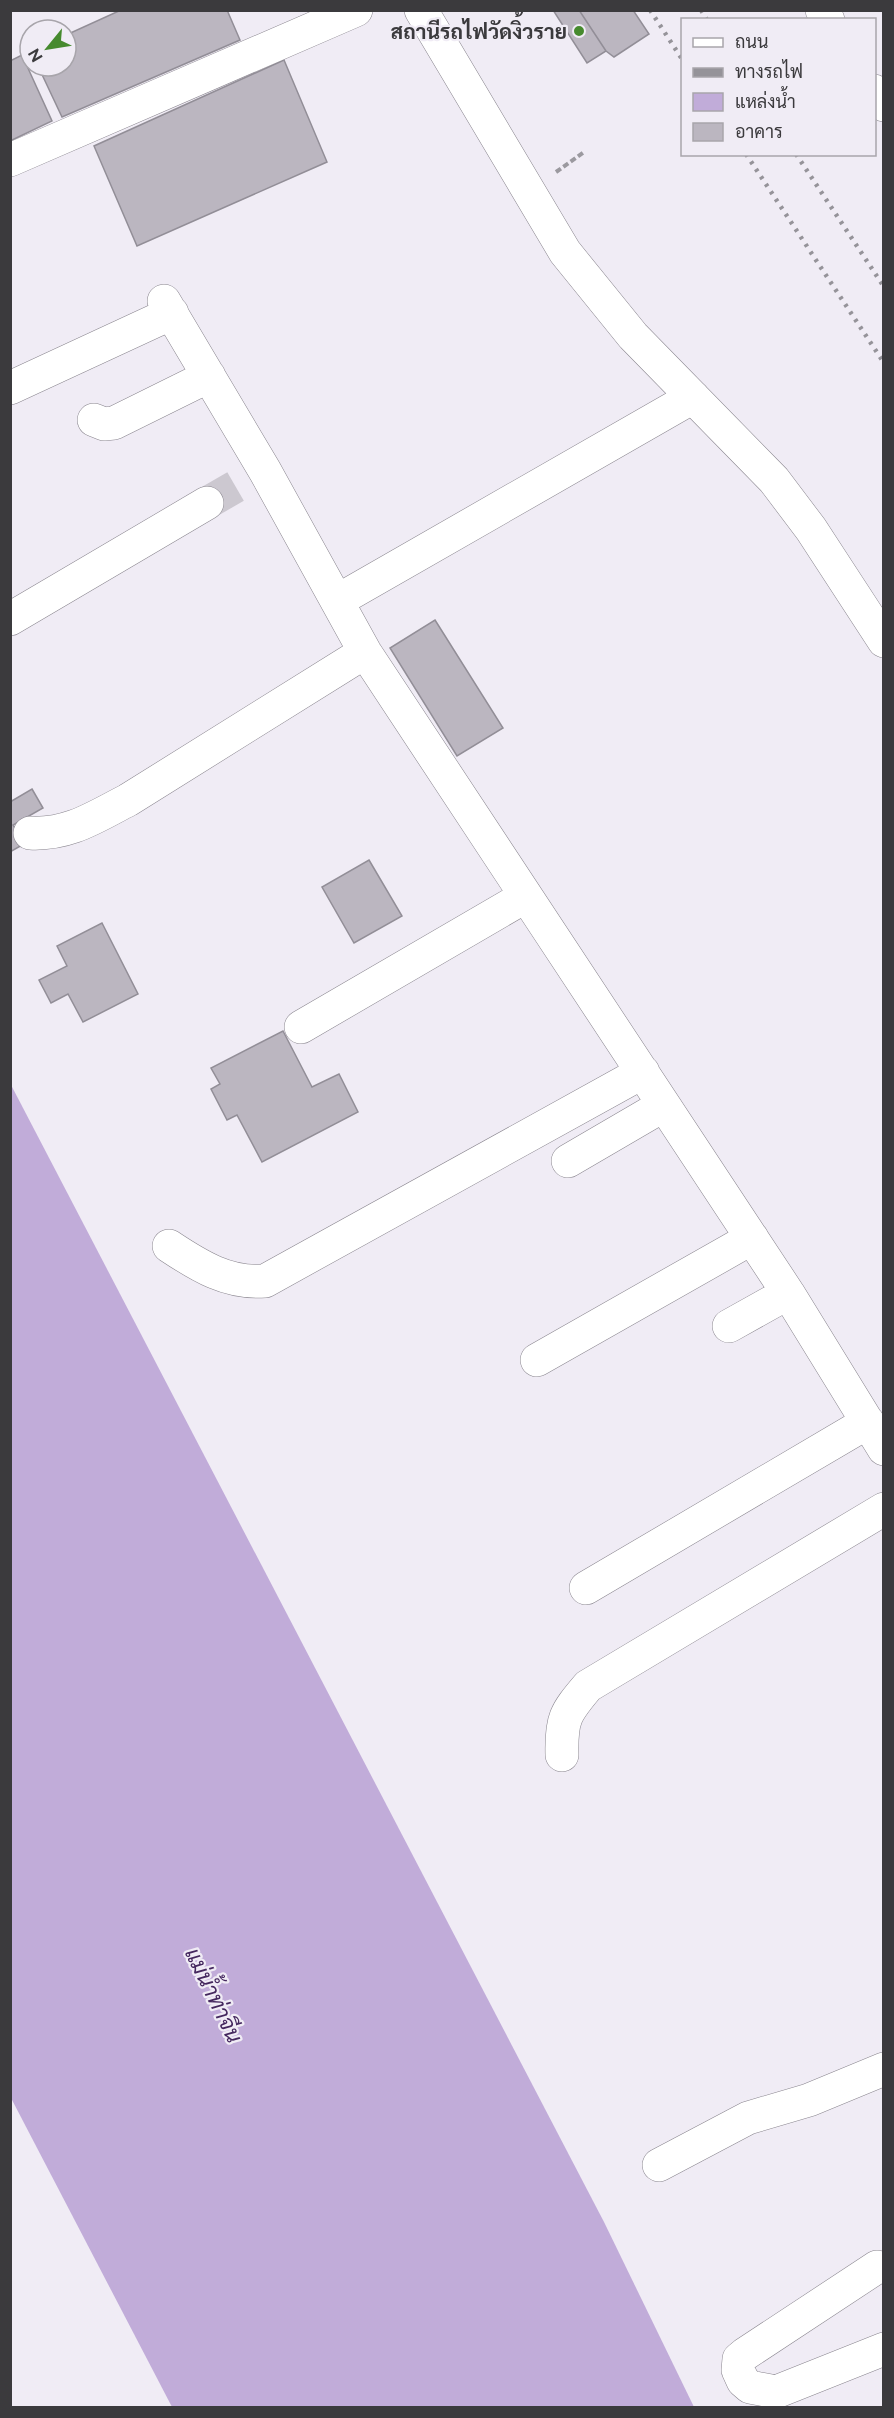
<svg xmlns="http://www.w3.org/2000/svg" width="894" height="2418" font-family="Raleway,Sarabun,sans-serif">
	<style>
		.water { fill: #c1acd9 }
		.building { fill: #bbb6c0; stroke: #928e97; stroke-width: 1.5 }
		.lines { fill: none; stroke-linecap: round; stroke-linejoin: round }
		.minor-tunnel { stroke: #ccc8d0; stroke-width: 33; stroke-dasharray: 33 16; stroke-linecap: butt }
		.minor-casing { stroke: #89858e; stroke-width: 34 }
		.path { stroke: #9b999f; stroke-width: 4; stroke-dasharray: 6 3; stroke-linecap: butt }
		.minor { stroke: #fff; stroke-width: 33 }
		.rail { stroke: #959399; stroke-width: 4.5; stroke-dasharray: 3 6; stroke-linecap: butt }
		.poi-dot { fill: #468a2e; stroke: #f0ecf5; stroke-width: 2 }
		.labels { text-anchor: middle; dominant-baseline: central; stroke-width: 4.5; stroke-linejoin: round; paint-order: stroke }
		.poi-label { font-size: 21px; font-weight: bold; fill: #3b3a3d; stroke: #f0ecf5; text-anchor: end }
		.water-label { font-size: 22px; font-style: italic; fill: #44275e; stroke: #f0ecf5 }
	</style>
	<rect width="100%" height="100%" fill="#f0ecf5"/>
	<path class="water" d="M 10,1083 L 604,2222 L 694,2407 L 172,2407 L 11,2098 Z"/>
	<path class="building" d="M 121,10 L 227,10 L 240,40 L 62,117 L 38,66 L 66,66 L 66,35 Z
		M 553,10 L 579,10 L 606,51 L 587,63 Z
		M 579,10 L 633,10 L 649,34 L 614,57 L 606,51 Z
		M 22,55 L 52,121 L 10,141 L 10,61 Z
		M 284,60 L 327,162 L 137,246 L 94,146 Z
		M 435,620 L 503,728 L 457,756 L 390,648 Z
		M 32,789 L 43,808 L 13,825 L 24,844 L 10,852 L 10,802 Z
		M 369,860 L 402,916 L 354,943 L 322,887 Z
		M 102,923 L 138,994 L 83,1022 L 68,994 L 51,1003 L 39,980 L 67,966 L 57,946 Z
		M 283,1031 L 312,1087 L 339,1074 L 358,1112 L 262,1162 L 237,1115 L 227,1120 L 211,1089 L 220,1084 L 211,1068 Z"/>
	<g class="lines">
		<path class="minor-tunnel" d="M 207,503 L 245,481"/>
		<g class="minor-casing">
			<path id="minor" d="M 421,10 L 565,252 L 633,336 L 774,480 L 811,529 L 884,641
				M 822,10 L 828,20
				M 874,91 L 884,105
				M 10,160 L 356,10
				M 164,301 L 265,471 L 365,652 L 788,1293 L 884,1449
				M 10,388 L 172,313
				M 94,420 L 104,424 L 114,423 L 209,376
				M 337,601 L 693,397
				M 10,619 L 207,503
				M 30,833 C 69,835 95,817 128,800 L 365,652
				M 301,1027 L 526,896
				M 568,1161 L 664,1105
				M 169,1246 C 199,1266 228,1284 265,1281 L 643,1072
				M 729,1326 L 788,1293
				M 537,1360 L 752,1238
				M 586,1588 L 868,1422
				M 562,1755 C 561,1719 565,1713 588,1686 L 884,1509
				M 659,2165 L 748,2118 L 809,2100 L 884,2069
				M 877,2267 L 745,2354 L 739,2359 L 738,2370 L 743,2381 L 750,2387 L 776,2392 L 884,2349"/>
		</g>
		<path class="path" d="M 556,172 L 584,152"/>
		<use href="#minor" class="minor"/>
		<path class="rail" d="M 650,10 L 682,59
			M 701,10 L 707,20
			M 746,154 L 884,363
			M 796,154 L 884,287"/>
	</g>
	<circle class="poi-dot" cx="579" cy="31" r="6"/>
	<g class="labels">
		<g class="poi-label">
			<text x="567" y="31">สถานีรถไฟวัดงิ้วราย</text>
		</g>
		<g class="water-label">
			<text transform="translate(214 1995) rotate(64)">แม่น้ำท่าจีน</text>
		</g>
	</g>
	<rect width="894" height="2418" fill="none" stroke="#3b3a3d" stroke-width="24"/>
	<rect x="681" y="18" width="195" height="138" fill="#f0ecf5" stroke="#a8a5ab" stroke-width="1.5"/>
	<rect x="693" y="38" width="30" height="9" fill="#ffffff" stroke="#a8a5ab" stroke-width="1.5"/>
	<text x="735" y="48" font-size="18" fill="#3b3a3d">ถนน</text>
	<rect x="693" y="68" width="30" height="9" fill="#959399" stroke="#a8a5ab" stroke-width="1.5"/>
	<text x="735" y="78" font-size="18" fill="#3b3a3d">ทางรถไฟ</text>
	<rect x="693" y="93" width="30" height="18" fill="#c1acd9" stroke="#a8a5ab" stroke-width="1.5"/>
	<text x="735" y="108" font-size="18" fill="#3b3a3d">แหล่งน้ำ</text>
	<rect x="693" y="123" width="30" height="18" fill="#bbb6c0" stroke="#a8a5ab" stroke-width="1.5"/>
	<text x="735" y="138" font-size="18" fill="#3b3a3d">อาคาร</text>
	<g transform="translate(48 48) rotate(240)"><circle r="28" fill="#f0ecf5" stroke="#a8a5ab" stroke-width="1.5"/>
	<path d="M0-4.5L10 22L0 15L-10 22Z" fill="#468a2e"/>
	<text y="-9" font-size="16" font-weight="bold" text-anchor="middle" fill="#3b3a3d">N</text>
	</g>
</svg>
